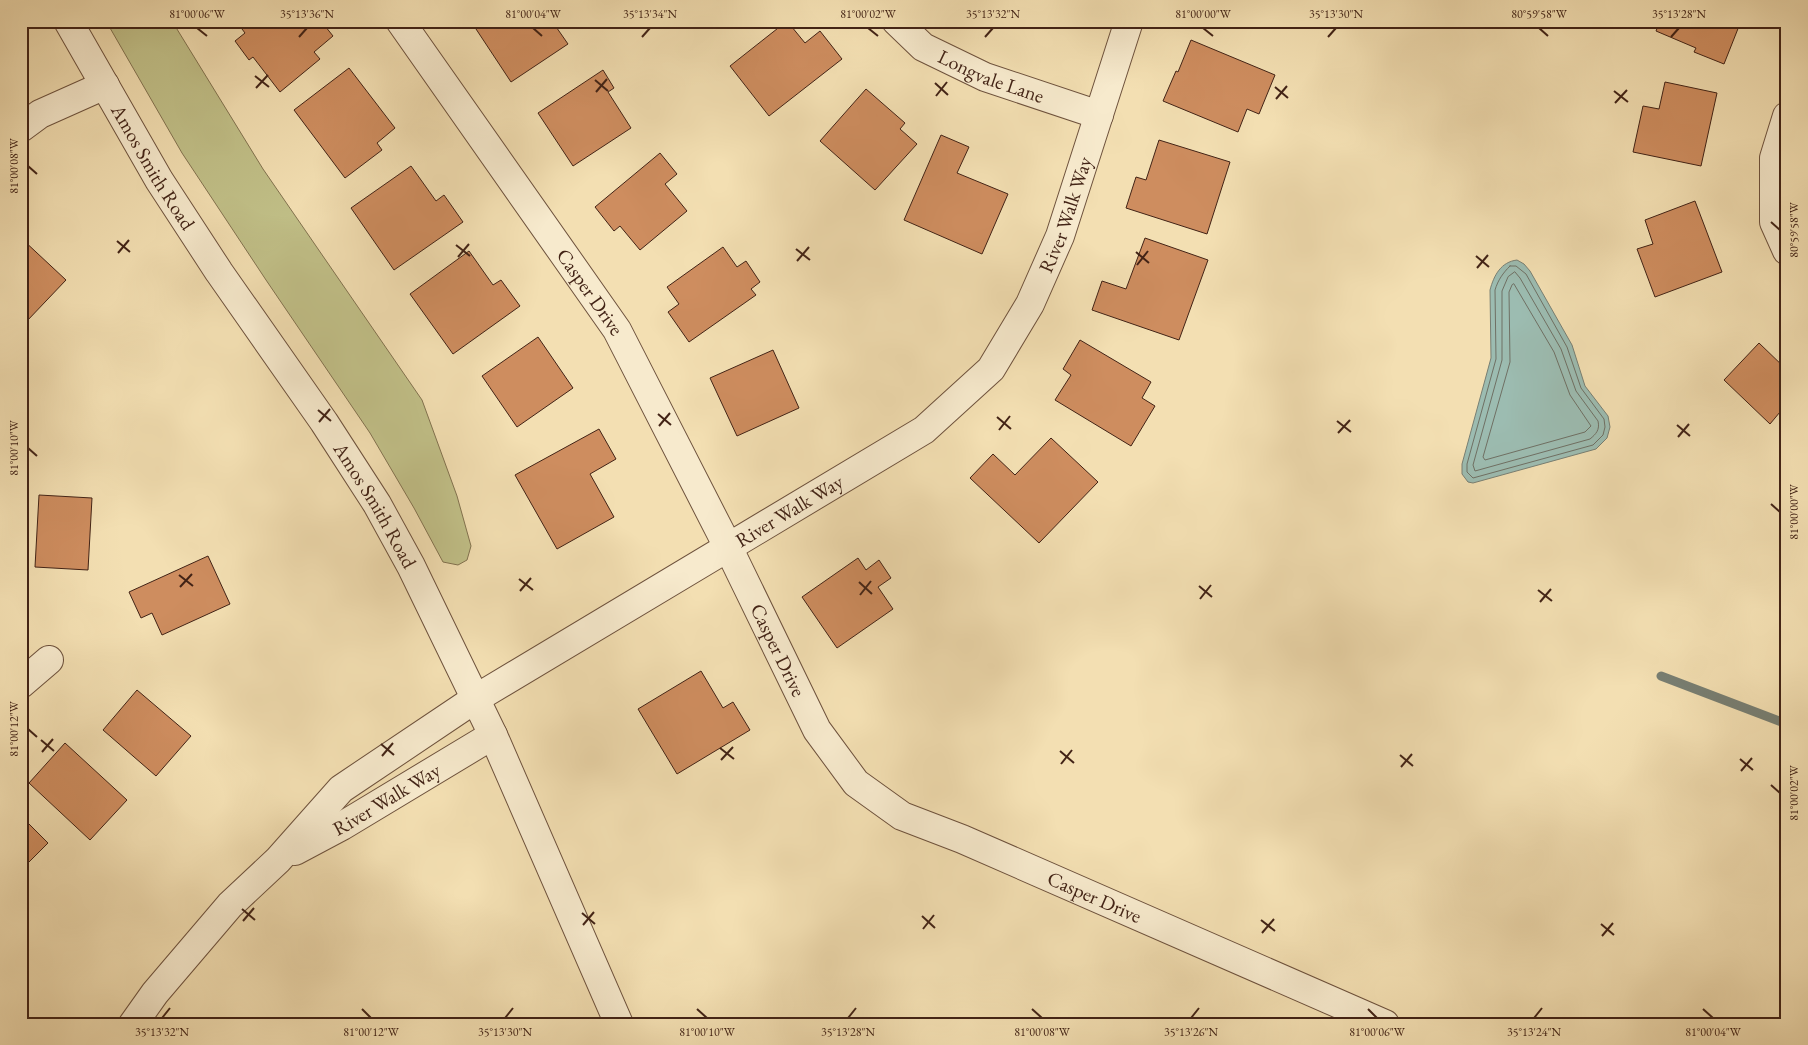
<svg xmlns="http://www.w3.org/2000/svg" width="1808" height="1045" font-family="'EB Garamond',serif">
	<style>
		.green { fill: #c1c088; stroke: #82724f }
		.water { fill: #9cbcb1; stroke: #787f73 }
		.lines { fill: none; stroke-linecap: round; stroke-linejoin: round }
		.shore { stroke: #6f7064; stroke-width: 1 }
		.stream { stroke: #787f73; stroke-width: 9 }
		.building { fill: #ce8d5f; stroke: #422316 }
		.minor-casing { stroke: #6e523d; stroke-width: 30 }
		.tertiary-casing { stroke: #6e523d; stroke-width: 30 }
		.minor { stroke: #f7eacd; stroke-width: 28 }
		.tertiary { stroke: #f7eacd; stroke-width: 28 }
		.ticks { fill: none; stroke: #422316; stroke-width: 2 }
		.labels { text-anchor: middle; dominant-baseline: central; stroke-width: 4; stroke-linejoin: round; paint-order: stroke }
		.street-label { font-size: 20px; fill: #422316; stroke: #f7eacd }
		.neatline { fill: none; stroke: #422316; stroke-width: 2 }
		.ticks-label { font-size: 12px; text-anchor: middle; fill: #422316 }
	</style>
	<rect width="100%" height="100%" fill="#f3dfb2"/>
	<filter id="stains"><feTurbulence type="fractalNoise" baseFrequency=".004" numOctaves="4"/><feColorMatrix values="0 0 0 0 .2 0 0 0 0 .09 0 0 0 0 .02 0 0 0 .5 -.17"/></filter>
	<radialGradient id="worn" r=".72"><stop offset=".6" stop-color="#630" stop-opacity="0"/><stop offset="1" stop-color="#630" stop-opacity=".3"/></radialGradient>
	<path class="green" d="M 106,21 L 172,21 L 263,169 L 422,400 L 457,496 L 471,546 L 467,560 L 458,565 L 443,562 L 414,508 L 370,433 L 266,280 L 182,153 Z"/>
	<path class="water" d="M 1517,260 L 1524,264 L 1530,271 L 1572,345 L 1585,386 L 1608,416 L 1610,427 L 1607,438 L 1596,449 L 1473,483 L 1468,482 L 1462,474 L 1462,464 L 1491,358 L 1490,290 C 1494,275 1501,262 1517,260 Z"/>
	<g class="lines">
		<path class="shore" d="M 1510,266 L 1516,266 L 1526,274 L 1567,347 L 1581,388 L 1604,419 L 1605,427 L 1603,435 L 1593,445 L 1473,478 L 1467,472 L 1467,464 L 1496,359 L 1495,290 C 1498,280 1503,273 1510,266 Z
			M 1515,272 L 1520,278 L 1561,349 L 1576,391 L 1598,421 C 1600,430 1596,434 1590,439 L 1475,471 L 1473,465 L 1502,360 L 1502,291 L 1508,277 Z
			M 1514,284 L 1554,352 L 1570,395 L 1591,426 L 1585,432 L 1485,460 L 1483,457 L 1510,362 L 1509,292 L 1512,285 Z"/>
		<path class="stream" d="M 1661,676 L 1787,724"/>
	</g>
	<path class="building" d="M 236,21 L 321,21 L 333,36 L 314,52 L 320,59 L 280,92 L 253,57 L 249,60 L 235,41 L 245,33 Z
		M 488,21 L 552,21 L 568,44 L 511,82 L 476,29 Z
		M 787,21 L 805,43 L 820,31 L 842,59 L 769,116 L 730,66 Z
		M 1660,21 L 1741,21 L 1724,64 L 1694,52 L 1696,48 L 1656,31 Z
		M 1191,40 L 1275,75 L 1259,114 L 1247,109 L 1238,132 L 1163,101 L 1176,71 L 1178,72 Z
		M 349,68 L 395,128 L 377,143 L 382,150 L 345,178 L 294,110 Z
		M 603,70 L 614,88 L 608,92 L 631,128 L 573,166 L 538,113 Z
		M 1665,82 L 1717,93 L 1701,166 L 1633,152 L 1643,106 L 1659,109 Z
		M 866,89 L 905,123 L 900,129 L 917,144 L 875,190 L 820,141 Z
		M 941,135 L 969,147 L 957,173 L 1008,194 L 982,254 L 904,220 Z
		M 1159,140 L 1230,162 L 1207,234 L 1126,208 L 1136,177 L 1146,180 Z
		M 660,153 L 677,174 L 665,184 L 687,211 L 640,250 L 620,226 L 614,231 L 595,207 Z
		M 411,166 L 436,201 L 444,195 L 463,222 L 394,270 L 351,208 Z
		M 1695,201 L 1722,272 L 1655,297 L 1637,249 L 1653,244 L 1645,220 Z
		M 21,238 L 66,280 L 26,322 L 21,317 Z
		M 1145,238 L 1208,260 L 1179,340 L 1092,310 L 1102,281 L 1126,289 Z
		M 723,247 L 737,267 L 746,261 L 760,282 L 751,289 L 756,295 L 689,342 L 668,312 L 679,304 L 667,287 Z
		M 469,251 L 493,285 L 501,280 L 520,306 L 453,354 L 410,294 Z
		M 538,337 L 573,388 L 517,427 L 482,376 Z
		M 1080,340 L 1151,382 L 1142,398 L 1155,406 L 1131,446 L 1055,400 L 1071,375 L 1063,369 Z
		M 1759,343 L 1787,370 L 1787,418 L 1780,412 L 1770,424 L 1724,380 Z
		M 773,350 L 799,408 L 737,436 L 710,378 Z
		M 599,429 L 616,459 L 590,474 L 614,517 L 557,549 L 515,475 Z
		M 1051,438 L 1098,482 L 1039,543 L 970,478 L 993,454 L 1015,475 Z
		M 39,495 L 92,498 L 88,570 L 35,567 Z
		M 208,556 L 230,604 L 162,635 L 152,613 L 141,618 L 129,592 Z
		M 858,558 L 866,570 L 879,560 L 891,578 L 878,587 L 893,609 L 837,648 L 802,597 Z
		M 701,671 L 723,708 L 733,702 L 750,730 L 677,774 L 638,709 Z
		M 137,690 L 191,736 L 156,776 L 103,730 Z
		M 65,743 L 127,800 L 90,840 L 29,783 Z
		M 21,816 L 48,843 L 21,870 Z"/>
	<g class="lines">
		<g class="minor-casing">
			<g id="minor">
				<path id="s1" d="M 400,21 L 617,330 L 728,547 L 817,730 L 856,783 L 902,816 L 962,839 L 1385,1024"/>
				<path id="s2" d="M 896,21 L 923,47 L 985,77 L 1099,115"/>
				<path d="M 1787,116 L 1774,158 L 1774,222 L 1787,251"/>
				<path d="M 21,128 L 40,114 L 105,85"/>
				<path d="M 21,684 L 49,660"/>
				<path id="s3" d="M 295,851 L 342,826 L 493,735"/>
				<path id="s4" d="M 133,1024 L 155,993 L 230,905 L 278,860 L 341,789 L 475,699 L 924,430 L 991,369 L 1030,304 L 1060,236 L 1129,21"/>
			</g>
		</g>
		<g class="tertiary-casing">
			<g id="tertiary">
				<path id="s5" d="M 68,21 L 159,180 L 219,272 L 324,422 L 377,504 L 411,566 L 493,735 L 619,1024"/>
			</g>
		</g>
		<use href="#minor" class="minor"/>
		<use href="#tertiary" class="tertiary"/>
	</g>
	<path class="ticks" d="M 197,28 L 207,36M 533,28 L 542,36M 868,28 L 878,36M 1203,28 L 1213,36M 1539,28 L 1548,36M 299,37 L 307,28M 642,37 L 650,28M 985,37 L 993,28M 1328,37 L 1336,28M 1671,37 L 1679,28M 255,76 L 269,87M 595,80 L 608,91M 935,83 L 948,95M 1275,87 L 1288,98M 256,88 L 268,75M 1614,91 L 1628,102M 596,92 L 607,79M 936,96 L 947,82M 1276,99 L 1287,86M 1615,103 L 1627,90M 28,166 L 37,174M 1771,222 L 1780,230M 117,241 L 130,252M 456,245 L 470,256M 796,249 L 810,260M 1136,252 L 1149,263M 118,253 L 129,240M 1476,256 L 1489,267M 458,257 L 469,244M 797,261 L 809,247M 1137,265 L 1148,251M 1477,268 L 1488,255M 318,410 L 331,421M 658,414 L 671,425M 997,417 L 1011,429M 1337,421 L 1351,432M 319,422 L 330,409M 1677,425 L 1690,436M 659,426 L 670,413M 999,430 L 1010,416M 1338,433 L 1350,420M 1678,437 L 1689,424M 28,448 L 37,456M 1771,504 L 1780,512M 179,575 L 193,586M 519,579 L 533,590M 859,582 L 872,594M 1199,586 L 1212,597M 180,587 L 192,574M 1538,590 L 1552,601M 520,591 L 531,578M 860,595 L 871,581M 1200,599 L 1211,585M 1540,602 L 1551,589M 28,729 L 37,737M 41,740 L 54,751M 381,744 L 394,755M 720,748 L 734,759M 1060,751 L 1074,763M 42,752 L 53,739M 1400,755 L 1413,766M 382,756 L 393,743M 1740,759 L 1753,770M 721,760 L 733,747M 1061,764 L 1072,750M 1401,767 L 1412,754M 1741,771 L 1752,758M 1771,785 L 1780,793M 242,909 L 255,920M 582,913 L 595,924M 922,916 L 935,928M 1261,920 L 1275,931M 243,921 L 254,908M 1601,924 L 1614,935M 583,925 L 594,912M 923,929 L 934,915M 1262,933 L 1274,919M 1602,936 L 1613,923M 362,1009 L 371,1018M 697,1009 L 707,1018M 1032,1009 L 1042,1018M 1368,1009 L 1377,1018M 1703,1009 L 1713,1018M 162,1018 L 170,1008M 505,1018 L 513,1008M 848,1018 L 856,1008M 1191,1018 L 1199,1008M 1534,1018 L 1542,1008"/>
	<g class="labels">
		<g class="street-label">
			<text stroke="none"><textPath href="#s2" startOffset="112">Longvale Lane</textPath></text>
			<text stroke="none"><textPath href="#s5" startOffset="169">Amos Smith Road</textPath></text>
			<text stroke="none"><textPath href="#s4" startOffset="1262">River Walk Way</textPath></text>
			<text stroke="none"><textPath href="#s1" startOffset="331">Casper Drive</textPath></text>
			<text stroke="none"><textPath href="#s5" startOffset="574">Amos Smith Road</textPath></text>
			<text stroke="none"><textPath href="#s4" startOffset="842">River Walk Way</textPath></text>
			<text stroke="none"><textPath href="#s1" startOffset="736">Casper Drive</textPath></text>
			<text stroke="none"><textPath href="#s3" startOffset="105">River Walk Way</textPath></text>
			<text stroke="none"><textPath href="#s1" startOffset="1156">Casper Drive</textPath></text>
		</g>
	</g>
	<rect width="1808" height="1045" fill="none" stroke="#f3dfb2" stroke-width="55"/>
	<rect x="28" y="28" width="1752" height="990" class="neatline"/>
	<g class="ticks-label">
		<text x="197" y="18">81°00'06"W</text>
		<text x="307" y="18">35°13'36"N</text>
		<text x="533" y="18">81°00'04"W</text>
		<text x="650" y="18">35°13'34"N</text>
		<text x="868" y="18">81°00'02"W</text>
		<text x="993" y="18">35°13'32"N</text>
		<text x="1203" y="18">81°00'00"W</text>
		<text x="1336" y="18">35°13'30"N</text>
		<text x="1539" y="18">80°59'58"W</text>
		<text x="1679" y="18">35°13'28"N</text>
		<text transform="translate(14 166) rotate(-90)" y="4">81°00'08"W</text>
		<text transform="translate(1794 230) rotate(-90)" y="4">80°59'58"W</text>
		<text transform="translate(14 448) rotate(-90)" y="4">81°00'10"W</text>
		<text transform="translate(1794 512) rotate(-90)" y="4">81°00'00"W</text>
		<text transform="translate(14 729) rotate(-90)" y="4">81°00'12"W</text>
		<text transform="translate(1794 793) rotate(-90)" y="4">81°00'02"W</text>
		<text x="162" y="1036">35°13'32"N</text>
		<text x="371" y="1036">81°00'12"W</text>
		<text x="505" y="1036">35°13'30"N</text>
		<text x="707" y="1036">81°00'10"W</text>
		<text x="848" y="1036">35°13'28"N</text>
		<text x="1042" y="1036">81°00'08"W</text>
		<text x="1191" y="1036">35°13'26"N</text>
		<text x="1377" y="1036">81°00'06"W</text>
		<text x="1534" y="1036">35°13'24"N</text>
		<text x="1713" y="1036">81°00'04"W</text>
	</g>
	<rect width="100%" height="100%" filter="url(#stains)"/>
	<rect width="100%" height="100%" fill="url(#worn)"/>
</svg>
